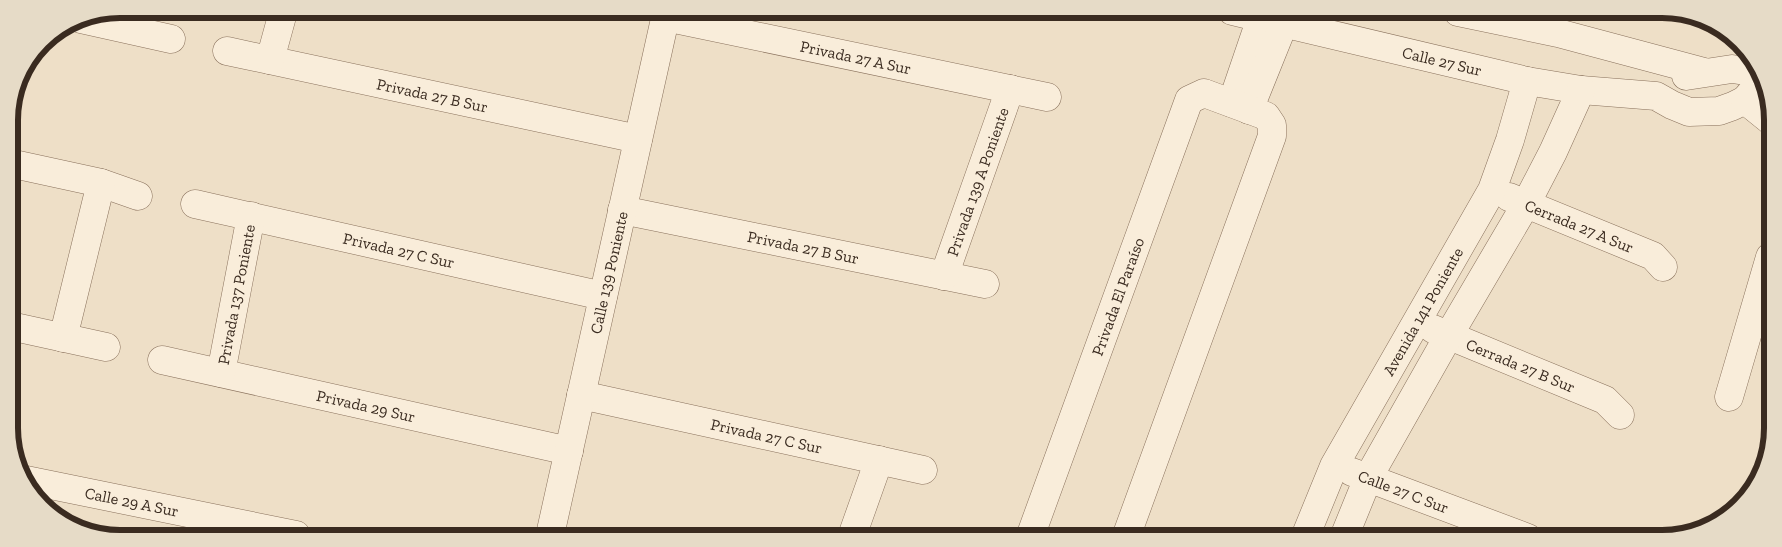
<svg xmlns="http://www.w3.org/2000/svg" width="1782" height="547" font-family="'Zilla Slab',serif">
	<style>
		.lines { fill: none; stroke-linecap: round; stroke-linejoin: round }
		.minor-casing { stroke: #89715c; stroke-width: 29 }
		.minor { stroke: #f9edda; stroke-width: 28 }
		.labels { text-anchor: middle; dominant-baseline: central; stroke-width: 4; stroke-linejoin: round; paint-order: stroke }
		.street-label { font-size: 16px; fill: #3a2b20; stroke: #f5ead6 }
		.rim { fill: none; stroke: #3a2b20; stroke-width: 6 }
	</style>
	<rect width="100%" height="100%" fill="#eedfc7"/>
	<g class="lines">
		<g class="minor-casing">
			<g id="minor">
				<path id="s1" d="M 1232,11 L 1527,81 L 1581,90 L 1656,96 L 1672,105 L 1689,112 L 1719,111 L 1733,106 L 1745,100 L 1762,80"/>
				<path d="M 1458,12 L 1558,33 L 1704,72"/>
				<path id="s2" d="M 665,17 L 1047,97"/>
				<path d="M 81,19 L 171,39"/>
				<path id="s3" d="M 227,51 L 638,139"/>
				<path d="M 270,60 L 284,9"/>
				<path d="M 1686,76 L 1732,69 L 1759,73"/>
				<path d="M 1745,100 L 1771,121"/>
				<path d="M 1232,103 L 1261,18"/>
				<path d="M 1249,110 L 1284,23"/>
				<path d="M 9,163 L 101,183 L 138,196"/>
				<path id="s4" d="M 1509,197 L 1653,256 L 1663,267"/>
				<path id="s5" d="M 195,204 L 603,296"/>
				<path id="s6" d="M 622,210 L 985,284"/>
				<path id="s7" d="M 944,276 L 1010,89"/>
				<path d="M 10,326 L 106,347"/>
				<path id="s8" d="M 1433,329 L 1605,400 L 1620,415"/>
				<path d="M 63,338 L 101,183"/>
				<path id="s9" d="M 162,360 L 569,451"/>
				<path id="s10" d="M 221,373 L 251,216"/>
				<path id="s11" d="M 581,395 L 923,470"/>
				<path d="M 1729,397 L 1770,257"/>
				<path id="s12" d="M 1352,472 L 1528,538"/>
				<path id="s13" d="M 26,480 L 296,535"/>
				<path id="s14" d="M 550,535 L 667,10"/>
				<path d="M 852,536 L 879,460"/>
				<path id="s15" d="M 1030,537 L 1189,100 L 1204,93 L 1266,116 L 1272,125 L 1272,136 L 1126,537"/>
				<path id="s16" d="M 1305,537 L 1334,466 L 1492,190 L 1510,140 L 1527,81"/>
				<path d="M 1344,537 L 1368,478 L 1449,335 L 1526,204 L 1553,152 L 1581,90"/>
			</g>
		</g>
		<use href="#minor" class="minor"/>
	</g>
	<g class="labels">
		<g class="street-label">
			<text stroke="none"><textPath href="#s2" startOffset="195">Privada 27 A Sur</textPath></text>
			<text stroke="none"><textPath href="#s1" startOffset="216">Calle 27 Sur</textPath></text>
			<text stroke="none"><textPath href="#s3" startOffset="210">Privada 27 B Sur</textPath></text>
			<text stroke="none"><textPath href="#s7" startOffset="100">Privada 139 A Poniente</textPath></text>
			<text stroke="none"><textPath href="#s4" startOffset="76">Cerrada 27 A Sur</textPath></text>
			<text stroke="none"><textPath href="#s6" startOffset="185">Privada 27 B Sur</textPath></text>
			<text stroke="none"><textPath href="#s5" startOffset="209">Privada 27 C Sur</textPath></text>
			<text stroke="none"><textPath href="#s14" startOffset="269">Calle 139 Poniente</textPath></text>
			<text stroke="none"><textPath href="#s10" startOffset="80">Privada 137 Poniente</textPath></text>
			<text stroke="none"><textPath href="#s15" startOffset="256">Privada El Paraíso</textPath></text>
			<text stroke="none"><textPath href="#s16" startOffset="255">Avenida 141 Poniente</textPath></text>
			<text stroke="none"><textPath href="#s8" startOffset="95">Cerrada 27 B Sur</textPath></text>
			<text stroke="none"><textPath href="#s9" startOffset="209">Privada 29 Sur</textPath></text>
			<text stroke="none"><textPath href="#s11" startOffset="190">Privada 27 C Sur</textPath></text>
			<text stroke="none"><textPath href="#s12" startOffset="55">Calle 27 C Sur</textPath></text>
			<text stroke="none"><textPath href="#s13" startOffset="108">Calle 29 A Sur</textPath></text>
		</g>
	</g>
	<path d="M0 0H1782V547H0ZM120 18H1662A102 102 0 0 1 1764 120V428A102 102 0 0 1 1662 530H120A102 102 0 0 1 18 428V120A102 102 0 0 1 120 18Z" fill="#e6dbc7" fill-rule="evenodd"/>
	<path class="rim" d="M120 18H1662A102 102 0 0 1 1764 120V428A102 102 0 0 1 1662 530H120A102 102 0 0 1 18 428V120A102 102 0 0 1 120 18Z"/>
</svg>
